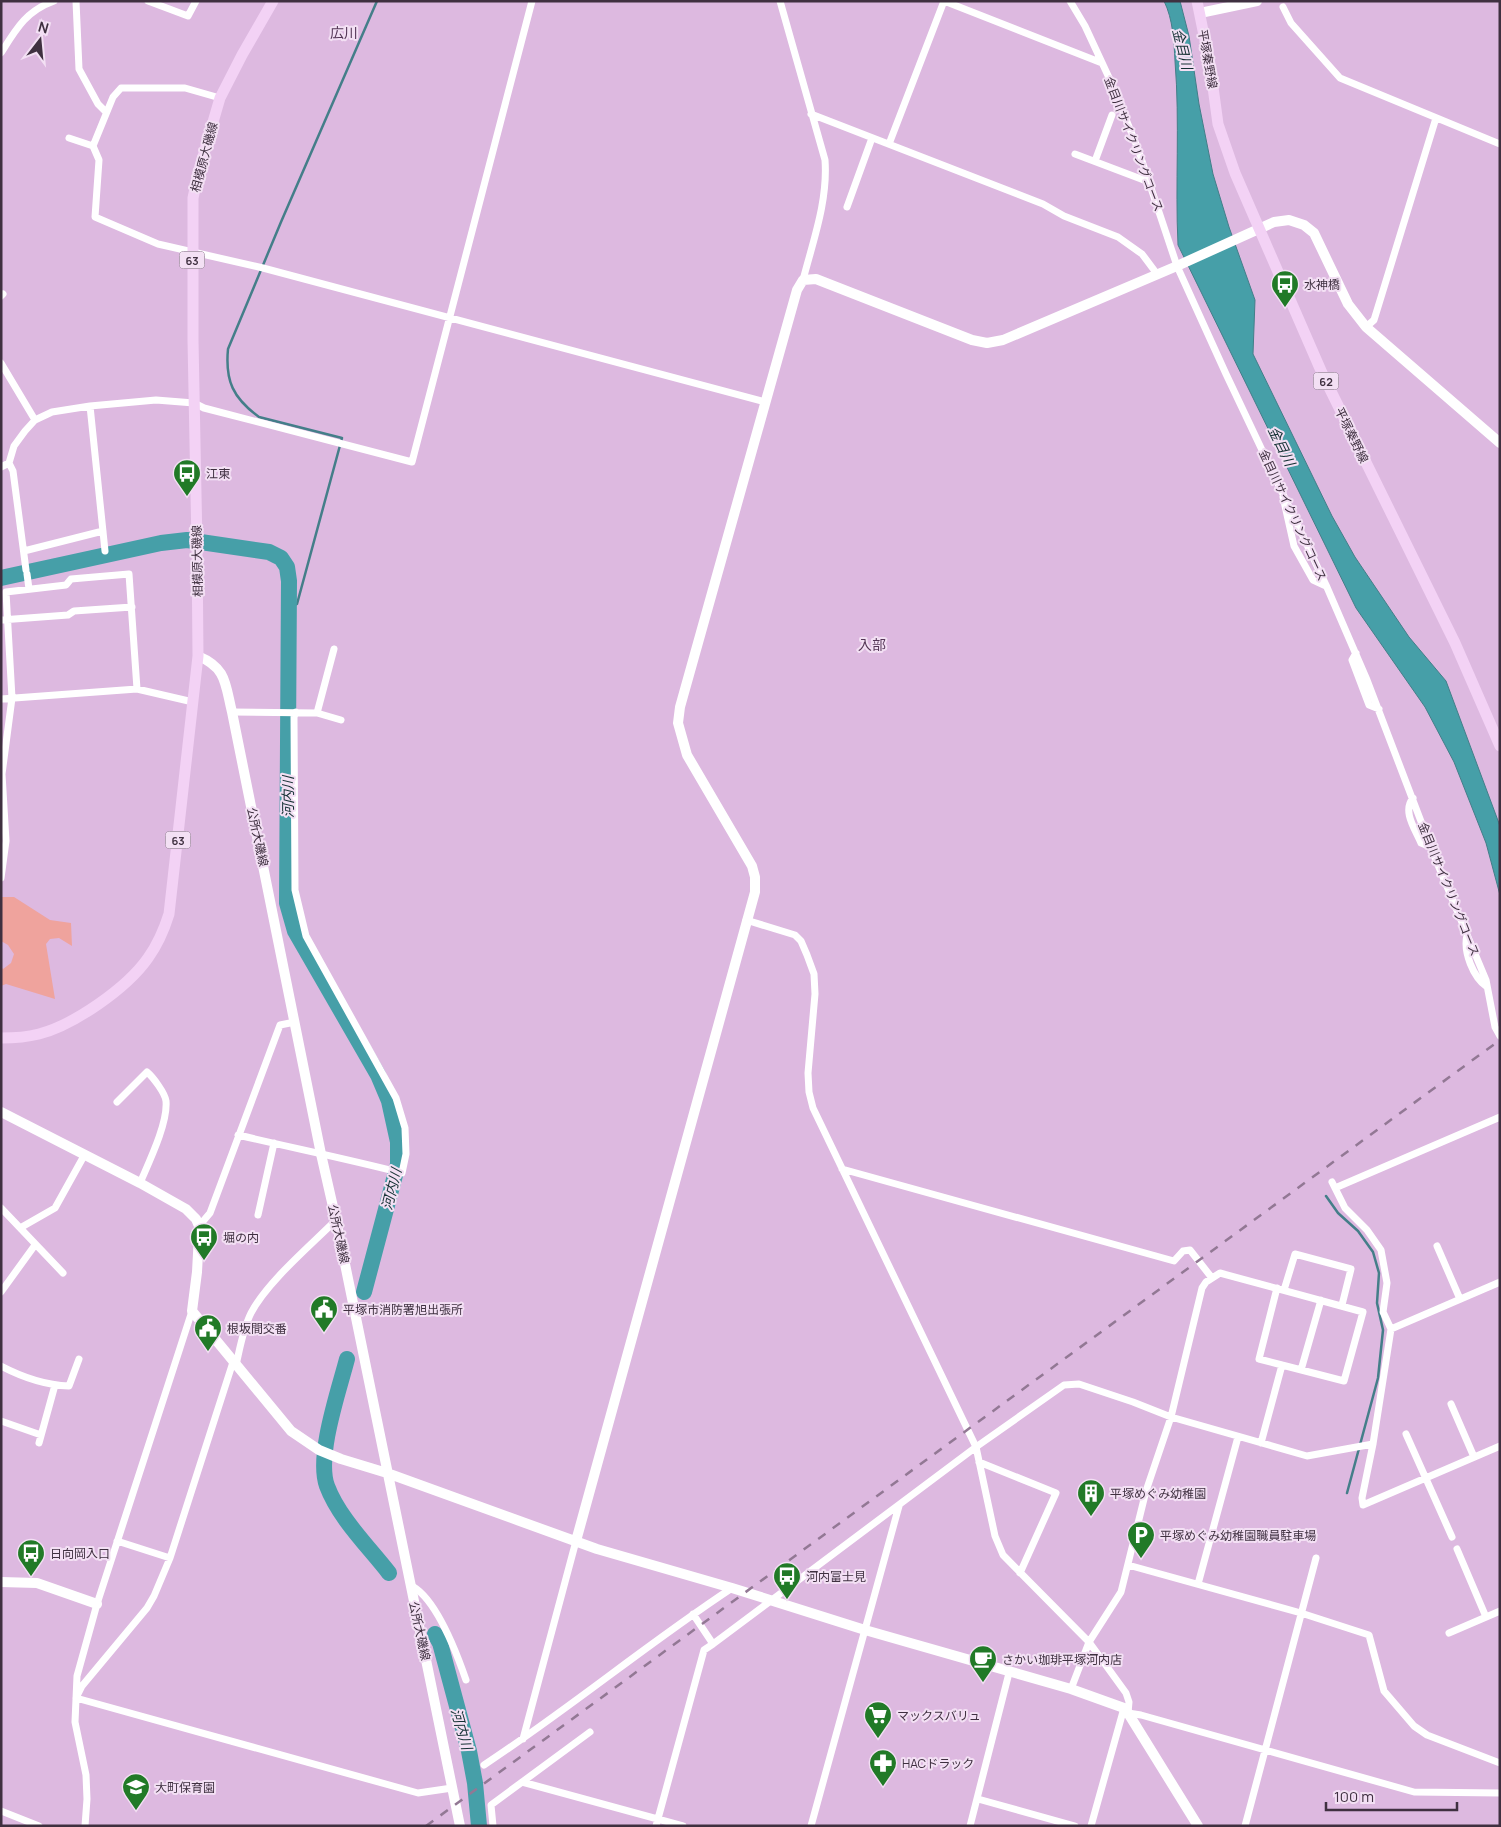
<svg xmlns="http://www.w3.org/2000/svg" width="1501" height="1827" font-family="Manrope,'Noto Sans JP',sans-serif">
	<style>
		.green { fill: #efa39d }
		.water { fill: #469fa8; stroke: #447e89 }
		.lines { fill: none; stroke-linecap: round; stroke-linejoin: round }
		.stream { stroke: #447e89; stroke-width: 2.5 }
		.river { stroke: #469fa8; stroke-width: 16 }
		.street { stroke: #fff; stroke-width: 7 }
		.secondary { stroke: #fff; stroke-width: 10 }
		.primary { stroke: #f3d2f5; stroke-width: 11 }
		.rail { stroke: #927894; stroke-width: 2.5; stroke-dasharray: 9 9; stroke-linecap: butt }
		.labels { text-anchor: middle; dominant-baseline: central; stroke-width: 4; stroke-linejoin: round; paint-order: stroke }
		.shield { fill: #f3e0f4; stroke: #756576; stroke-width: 1 }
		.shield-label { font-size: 11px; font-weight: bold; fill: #3f3040 }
		.street-label { font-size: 12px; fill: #3f3040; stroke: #f3e0f4 }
		.poi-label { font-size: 12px; fill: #3f3040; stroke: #f3e0f4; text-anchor: start }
		.neighbourhood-label { font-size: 14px; fill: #543656; stroke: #f3e0f4 }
		.water-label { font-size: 14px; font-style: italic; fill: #143033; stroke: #f3e0f4 }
	</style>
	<rect width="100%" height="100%" fill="#ddb9e0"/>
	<path class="green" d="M 1,897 L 14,897 L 50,920 L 71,923 L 72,946 L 59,938 L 50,939 L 46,944 L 55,999 L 6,984 L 1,986 L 1,967 L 3,969 L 11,963 L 14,954 L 8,945 L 1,941 Z"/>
	<path class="water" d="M 1164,1 L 1180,1 L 1189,36 L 1199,104 L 1213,174 L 1229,227 L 1255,300 L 1253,354 L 1332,516 L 1355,557 L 1409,637 L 1446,681 L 1500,826 L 1500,895 L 1486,843 L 1454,762 L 1425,707 L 1356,608 L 1178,245 C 1175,184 1180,123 1175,61 C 1174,42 1173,19 1164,1 Z"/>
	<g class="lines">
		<path class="stream" d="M 289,608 L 297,604 L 342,438 L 259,417 C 233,398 225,381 228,349 L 281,222 L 377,1
			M 1326,1196 L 1338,1213 L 1358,1231 L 1373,1252 L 1379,1273 L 1377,1303 L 1383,1330 L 1378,1378 L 1347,1493"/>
		<path class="river" d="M 1,578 L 161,543 L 187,540 L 269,552 L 281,558 L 287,567 L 289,581 L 287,903 L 295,931 L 378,1075 L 389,1101 L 398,1142 L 398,1164 L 364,1292
			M 347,1359 C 339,1390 316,1456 327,1486 C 339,1518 368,1546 389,1573
			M 435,1634 L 440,1643 L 469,1751 L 475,1783 L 479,1826"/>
		<path class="street" d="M 76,1 L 79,69 L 98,104 L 106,112
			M 148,1 L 188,16 L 196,1
			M 780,1 L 825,160 C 828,201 813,241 803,280
			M 944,1 L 1102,63
			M 1070,1 L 1085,26 L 1111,82 L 1138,149 L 1177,266 L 1226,374 L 1326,585 L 1367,680 L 1435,858 L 1486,980 L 1495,1027 L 1500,1036
			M 1283,7 L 1291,23 L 1340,78 L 1500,144
			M 1,53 C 16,29 26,11 54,1
			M 220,98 L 185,88 L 121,88 L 113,97 L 93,146 L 99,160 L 95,217 L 158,244 L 263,268 L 765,402
			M 811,114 L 1043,204 L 1064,216 L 1118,237 L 1142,254 L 1157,274
			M 69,138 L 93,146
			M 889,144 L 944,1
			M 1075,154 L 1149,182
			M 1095,161 L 1112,115
			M 847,207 L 872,138
			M 1,296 L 3,294
			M 1366,327 L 1374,320 L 1436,118
			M 1,363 L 35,420
			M 90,406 L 105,551
			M 1,467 L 9,463
			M 1283,497 L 1294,546 L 1313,580 L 1326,586
			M 24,551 L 103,531
			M 26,570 L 13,471 L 9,463 L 14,446 L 25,431 L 35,420 L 52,412 L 90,406 L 156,400 L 194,403 L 204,408 L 412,462 L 532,1
			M 27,574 L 29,589
			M 1,620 L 68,615 L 74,611 L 132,607
			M 1356,653 L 1352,660 L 1369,705 L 1379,709
			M 1,699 L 137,689 L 193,702
			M 232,712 L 317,713 L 341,720
			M 317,713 L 334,649
			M 1413,798 C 1402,811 1415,829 1421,843 L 1431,847
			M 1,878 L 6,841 L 2,774 L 12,698 L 6,592 L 66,585 L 71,579 L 129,574 L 137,689
			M 746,920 L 795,935 L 801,941 L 807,955 L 814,974 L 815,994 L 808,1073 L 809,1092 L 813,1108 L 976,1447 L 995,1536 L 1003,1555 L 1089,1642 L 1126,1693 L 1129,1702 L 1128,1713 L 1141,1715 L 1414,1792 L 1500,1793
			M 1467,935 C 1463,952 1473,977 1487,987
			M 117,1102 L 147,1072 C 153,1077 165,1093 166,1101 C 168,1123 149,1162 140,1183
			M 238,1135 C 293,1148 348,1159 402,1173 L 406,1154 L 405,1128 L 396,1098 L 306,936 L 295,890 L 294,717 L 296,712
			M 842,1169 L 1174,1261 L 1183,1251 L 1190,1250 L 1212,1278
			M 1332,1182 L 1345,1208 L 1367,1230 L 1381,1250 L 1387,1283 L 1383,1312 L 1391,1329 L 1373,1444 L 1362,1498 L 1363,1505 L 1500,1446
			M 1335,1188 L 1500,1117
			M 1,1208 L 63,1273
			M 258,1215 L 274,1143
			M 199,1226 L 210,1213 L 280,1025 L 295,1022
			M 20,1228 L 55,1208 L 85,1154
			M 1437,1246 L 1460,1299
			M 1277,1288 L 1259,1359 L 1282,1365
			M 1284,1290 L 1295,1254 L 1351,1269 L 1342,1305
			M 1,1292 L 35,1245
			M 1391,1329 L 1500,1282
			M 233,1362 L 170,1558 L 154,1596 L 147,1608 L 82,1686 L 76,1698 L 418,1793 L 452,1788
			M 236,1365 C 240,1348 243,1329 251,1313 C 267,1282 310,1246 336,1220
			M 1,1366 C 22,1377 46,1385 69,1386 L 79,1359
			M 1301,1370 L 1321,1300
			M 1451,1404 L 1474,1457
			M 1,1421 L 41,1435
			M 1406,1434 L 1452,1537
			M 39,1443 L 55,1385
			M 979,1462 L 1056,1493 L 1020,1573
			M 117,1541 L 170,1558
			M 1457,1549 L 1486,1617
			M 1128,1565 L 1301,1613 L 1369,1635 L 1384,1691 L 1414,1726 L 1427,1735 L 1500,1763
			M 1198,1584 L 1238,1437
			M 410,1585 C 436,1597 457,1654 466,1680
			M 1449,1633 L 1500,1611
			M 713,1644 L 976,1447 L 1064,1385 L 1079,1384 L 1133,1402 L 1171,1417 L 1307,1456 L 1373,1444
			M 1071,1689 L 1089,1642 L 1121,1592 L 1146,1491 L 1171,1417 L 1202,1288 L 1206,1282 L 1220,1273 L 1363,1312 L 1344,1381 L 1282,1365 L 1261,1443
			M 523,1739 L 576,1541
			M 484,1765 C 569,1709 647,1644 732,1588
			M 522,1782 L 683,1826
			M 978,1799 L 1075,1826
			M 1,1811 L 39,1826
			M 85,1826 L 87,1799 L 86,1775 L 75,1722 L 77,1676 L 97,1604 L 192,1311
			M 493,1826 L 491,1805 L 590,1732
			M 656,1826 L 704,1650 L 713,1644 L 693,1614
			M 811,1826 L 899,1506
			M 970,1826 L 1009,1673
			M 1091,1826 L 1124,1708
			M 1245,1826 L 1316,1558"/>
		<path class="secondary" d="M 1200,13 L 1257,1
			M 198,656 C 227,668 225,684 232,712 L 321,1154 L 336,1220 L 460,1826
			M 1,1112 L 140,1183 L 186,1209 L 196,1219 L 199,1226 L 199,1235 L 197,1272 L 192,1311 L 291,1431 L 319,1450 L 341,1459 L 387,1473 L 597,1549 L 732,1588 L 865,1630 L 1071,1689 L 1110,1703 L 1124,1708 L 1128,1713 L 1198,1826
			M 576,1541 L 755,892 L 755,877 L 752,866 L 687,755 L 678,723 L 680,707 L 797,290 L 803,280 L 816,279 L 972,340 L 987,343 L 1003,340 L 1177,266 L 1274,222 L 1289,220 L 1304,225 L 1314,233 L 1348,304 L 1366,327 L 1500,443
			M 1,1582 L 37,1583 L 97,1604"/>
		<path class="primary" d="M 1197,1 L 1210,65 L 1218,124 L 1235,173 L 1322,373 L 1455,643 L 1500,746
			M 1,1038 C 14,1038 27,1037 39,1034 C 74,1025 127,988 148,958 C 158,944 164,930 169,914 L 198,656 L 197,545 L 193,340 L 193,198 L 199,170 L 220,98 L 242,55 L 273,1"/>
		<path class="rail" d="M 426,1826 L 1500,1040"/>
	</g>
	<defs>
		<g id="bus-pin" transform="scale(1.4375)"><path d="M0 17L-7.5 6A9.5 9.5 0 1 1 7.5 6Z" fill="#217a27" stroke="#f3e0f4"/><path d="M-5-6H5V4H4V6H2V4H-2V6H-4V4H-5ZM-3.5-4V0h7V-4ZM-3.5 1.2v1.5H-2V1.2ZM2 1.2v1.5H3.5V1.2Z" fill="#fff"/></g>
		<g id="civic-pin" transform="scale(1.4375)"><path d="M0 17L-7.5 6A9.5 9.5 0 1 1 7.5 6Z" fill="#217a27" stroke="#f3e0f4"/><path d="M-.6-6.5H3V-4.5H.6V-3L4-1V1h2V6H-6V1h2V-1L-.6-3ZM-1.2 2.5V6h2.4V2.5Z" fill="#fff"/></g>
		<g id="building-pin" transform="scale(1.4375)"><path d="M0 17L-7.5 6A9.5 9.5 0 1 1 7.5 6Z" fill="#217a27" stroke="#f3e0f4"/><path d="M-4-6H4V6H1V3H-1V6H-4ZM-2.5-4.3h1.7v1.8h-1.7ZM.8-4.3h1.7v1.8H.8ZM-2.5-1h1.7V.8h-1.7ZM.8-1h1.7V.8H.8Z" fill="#fff"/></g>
		<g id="parking-pin" transform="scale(1.4375)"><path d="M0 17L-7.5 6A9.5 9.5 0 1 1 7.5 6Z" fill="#217a27" stroke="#f3e0f4"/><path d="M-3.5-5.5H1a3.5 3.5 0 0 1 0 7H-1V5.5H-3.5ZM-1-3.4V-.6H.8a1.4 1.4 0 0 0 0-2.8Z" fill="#fff"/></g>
		<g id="cafe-pin" transform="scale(1.4375)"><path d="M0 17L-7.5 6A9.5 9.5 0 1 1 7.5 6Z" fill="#217a27" stroke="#f3e0f4"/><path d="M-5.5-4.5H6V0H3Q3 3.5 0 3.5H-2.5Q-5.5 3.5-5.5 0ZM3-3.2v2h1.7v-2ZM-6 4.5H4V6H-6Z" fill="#fff"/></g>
		<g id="supermarket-pin" transform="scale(1.4375)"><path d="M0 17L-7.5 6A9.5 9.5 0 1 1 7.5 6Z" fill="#217a27" stroke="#f3e0f4"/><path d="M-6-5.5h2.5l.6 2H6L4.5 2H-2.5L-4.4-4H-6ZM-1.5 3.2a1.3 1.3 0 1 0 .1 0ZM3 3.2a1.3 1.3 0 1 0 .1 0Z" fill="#fff"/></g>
		<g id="pharmacy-pin" transform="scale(1.4375)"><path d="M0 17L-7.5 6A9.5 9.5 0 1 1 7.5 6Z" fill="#217a27" stroke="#f3e0f4"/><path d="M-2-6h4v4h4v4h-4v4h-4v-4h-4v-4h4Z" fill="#fff"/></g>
		<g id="school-pin" transform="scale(1.4375)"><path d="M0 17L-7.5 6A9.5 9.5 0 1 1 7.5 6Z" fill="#217a27" stroke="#f3e0f4"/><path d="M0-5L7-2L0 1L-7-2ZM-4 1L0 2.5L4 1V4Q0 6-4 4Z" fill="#fff"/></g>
	</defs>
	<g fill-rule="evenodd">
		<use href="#bus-pin" x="1285" y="284"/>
		<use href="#bus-pin" x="187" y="473"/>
		<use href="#bus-pin" x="204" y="1237"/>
		<use href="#civic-pin" x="324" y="1309"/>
		<use href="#civic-pin" x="208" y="1328"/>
		<use href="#building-pin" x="1091" y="1493"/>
		<use href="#parking-pin" x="1141" y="1535"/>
		<use href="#bus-pin" x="31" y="1553"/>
		<use href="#bus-pin" x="787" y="1576"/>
		<use href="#cafe-pin" x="983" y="1659"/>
		<use href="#supermarket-pin" x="878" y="1715"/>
		<use href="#pharmacy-pin" x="883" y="1763"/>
		<use href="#school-pin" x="136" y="1787"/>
	</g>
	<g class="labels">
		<g class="shield">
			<rect x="179.5" y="251.5" width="25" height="17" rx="4"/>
			<rect x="1313.5" y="372.5" width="25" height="17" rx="4"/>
			<rect x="165.5" y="831.5" width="25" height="17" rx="4"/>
		</g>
		<g class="shield-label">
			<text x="192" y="260">63</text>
			<text x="1326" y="381">62</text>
			<text x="178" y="840">63</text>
		</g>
		<g class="street-label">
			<text transform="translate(1208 59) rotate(80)">平塚秦野線</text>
			<text transform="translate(1134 144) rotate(69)">金目川サイクリングコース</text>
			<text transform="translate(204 157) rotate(-75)">相模原大磯線</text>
			<text transform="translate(1352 435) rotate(64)">平塚秦野線</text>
			<text transform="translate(1293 515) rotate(65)">金目川サイクリングコース</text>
			<text transform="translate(197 561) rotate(-91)">相模原大磯線</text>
			<text transform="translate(258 837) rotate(78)">公所大磯線</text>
			<text transform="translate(1449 889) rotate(68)">金目川サイクリングコース</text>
			<text transform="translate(339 1234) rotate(78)">公所大磯線</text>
			<text transform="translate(420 1631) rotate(78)">公所大磯線</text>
		</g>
		<g class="poi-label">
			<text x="1304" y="284">水神橋</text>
			<text x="206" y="473">江東</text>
			<text x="223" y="1237">堀の内</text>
			<text x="343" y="1309">平塚市消防署旭出張所</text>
			<text x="227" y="1328">根坂間交番</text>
			<text x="1110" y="1493">平塚めぐみ幼稚園</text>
			<text x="1160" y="1535">平塚めぐみ幼稚園職員駐車場</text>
			<text x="50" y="1553">日向岡入口</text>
			<text x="806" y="1576">河内富士見</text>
			<text x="1002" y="1659">さかい珈琲平塚河内店</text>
			<text x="897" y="1715">マックスバリュ</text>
			<text x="902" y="1763">HACドラック</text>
			<text x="155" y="1787">大町保育園</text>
		</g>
		<g class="neighbourhood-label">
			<text x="344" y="32">広川</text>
			<text x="872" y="644">入部</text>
		</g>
		<g class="water-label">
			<text transform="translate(1183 49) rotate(76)">金目川</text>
			<text transform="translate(1282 446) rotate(64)">金目川</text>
			<text transform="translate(287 797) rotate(-90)">河内川</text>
			<text transform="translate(391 1189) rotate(-76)">河内川</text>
			<text transform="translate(462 1729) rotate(74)">河内川</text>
		</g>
	</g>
	<rect width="1501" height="1827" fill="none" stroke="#3f3040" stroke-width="5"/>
	<g transform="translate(40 40) rotate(16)" stroke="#f3e0f4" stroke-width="4" paint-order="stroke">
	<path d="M0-4L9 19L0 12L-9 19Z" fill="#3f3040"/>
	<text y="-8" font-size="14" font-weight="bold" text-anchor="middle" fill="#3f3040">N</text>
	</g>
	<path d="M1326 1802v8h131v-8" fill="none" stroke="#3f3040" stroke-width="2.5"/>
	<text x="1334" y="1802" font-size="15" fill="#3f3040" stroke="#f3e0f4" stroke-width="4" paint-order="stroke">100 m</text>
</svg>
